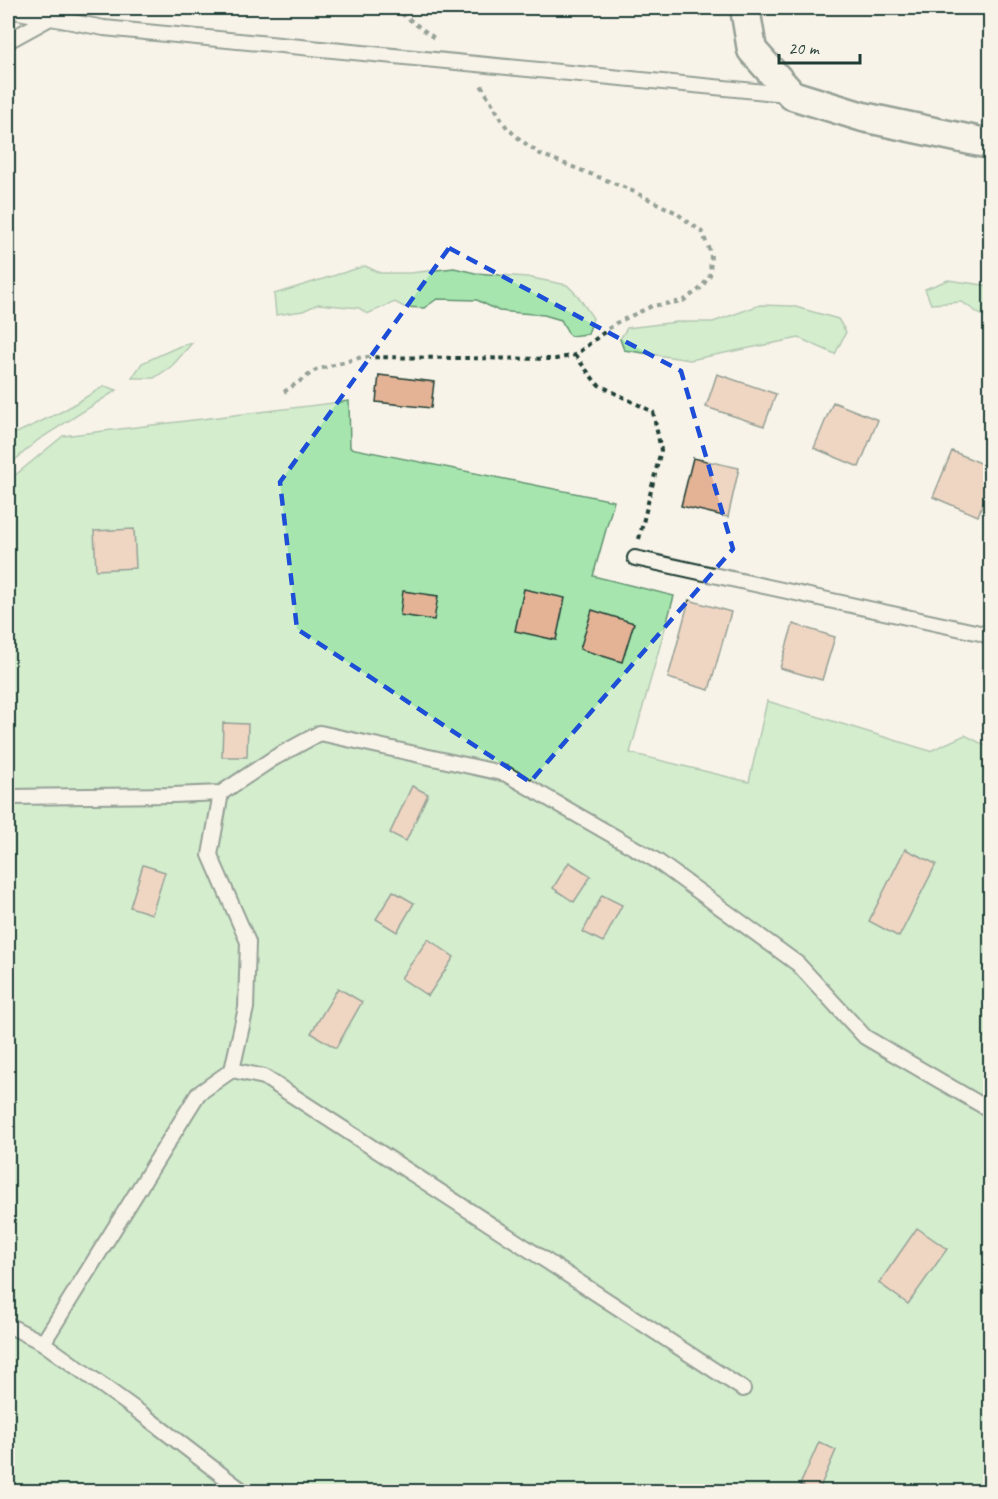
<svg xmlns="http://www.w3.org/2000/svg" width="998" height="1499" font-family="Caveat,sans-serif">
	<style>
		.green { fill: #a6e6ae; stroke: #629271; stroke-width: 1.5 }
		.building { fill: #e4b395; stroke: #1f3d34; stroke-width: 1.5 }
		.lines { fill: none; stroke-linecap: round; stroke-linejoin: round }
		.service-casing { stroke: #1f3d34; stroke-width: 18 }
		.minor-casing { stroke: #1f3d34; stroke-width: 33 }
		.path { stroke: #1f3d34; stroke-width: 4; stroke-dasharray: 4.5 4.5; stroke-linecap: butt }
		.service { stroke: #f7f3e8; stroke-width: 14 }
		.minor { stroke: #f7f3e8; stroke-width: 28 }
		.marked { fill: none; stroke: #1d4ed8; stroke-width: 4.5; stroke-dasharray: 12 8; stroke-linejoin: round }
	</style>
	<rect width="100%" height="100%" fill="#f7f3e8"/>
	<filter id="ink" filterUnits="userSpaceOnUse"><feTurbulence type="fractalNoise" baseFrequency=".0167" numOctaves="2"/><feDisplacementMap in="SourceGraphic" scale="12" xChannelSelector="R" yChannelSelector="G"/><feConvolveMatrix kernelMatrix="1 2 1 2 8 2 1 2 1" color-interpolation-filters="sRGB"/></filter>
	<g filter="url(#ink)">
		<path class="green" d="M 365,266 L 380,273 L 410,273 L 454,268 L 475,273 L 527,277 L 567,285 L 578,296 L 593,318 L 588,334 L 570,336 L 561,320 L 544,315 L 499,311 L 477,300 L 437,299 L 424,308 L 404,307 L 395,302 L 367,314 L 359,308 L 318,304 L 303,311 L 276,315 L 274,294 Z
			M 948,280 L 990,286 L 990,317 L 981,315 L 962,302 L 931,304 L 925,289 Z
			M 760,305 L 792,306 L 838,319 L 846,332 L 835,354 L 799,338 L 690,360 L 624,350 L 620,339 L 627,328 L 677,322 L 713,322 Z
			M 192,343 L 172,366 L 154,378 L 132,378 L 142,363 L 180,346 Z
			M 104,386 L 117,390 L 38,440 L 8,466 L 8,437 L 63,411 Z
			M 349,401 L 350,448 L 614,501 L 593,576 L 674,596 L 630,753 L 749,782 L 767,701 L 930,751 L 965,735 L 990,748 L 990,1491 L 8,1492 L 8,481 L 63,436 Z"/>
		<path class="building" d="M 717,374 L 776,394 L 764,426 L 706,407 Z
			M 379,375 L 434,382 L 431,408 L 376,402 Z
			M 833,402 L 878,420 L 859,467 L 814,448 Z
			M 952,451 L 990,467 L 990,484 L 978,516 L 933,497 Z
			M 693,458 L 739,468 L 728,517 L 681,506 Z
			M 134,529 L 136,568 L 96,570 L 94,531 Z
			M 524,589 L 565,598 L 556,640 L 515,631 Z
			M 403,591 L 438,596 L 434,620 L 400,615 Z
			M 689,600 L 731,612 L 709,690 L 668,678 Z
			M 592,610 L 634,623 L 622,662 L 580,649 Z
			M 793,624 L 835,637 L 822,680 L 780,668 Z
			M 223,723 L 248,724 L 247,757 L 222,757 Z
			M 412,786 L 428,794 L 406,841 L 390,833 Z
			M 905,849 L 936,864 L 899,937 L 869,921 Z
			M 569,862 L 591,876 L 574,902 L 553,888 Z
			M 143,865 L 165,872 L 152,914 L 130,907 Z
			M 393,891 L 414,903 L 397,932 L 376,919 Z
			M 602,895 L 622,905 L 603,942 L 583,932 Z
			M 428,939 L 454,957 L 428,996 L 401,978 Z
			M 338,988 L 362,1002 L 336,1048 L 311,1033 Z
			M 917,1228 L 947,1249 L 908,1304 L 879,1283 Z
			M 819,1442 L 836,1450 L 818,1492 L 815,1492 L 800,1485 Z"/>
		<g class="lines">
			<g class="service-casing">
				<path id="service" d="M 8,10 L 104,28 L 787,94
					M 8,41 L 50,18
					M 635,558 L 980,633 L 990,637
					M 221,793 L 210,855 L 248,942 L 246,1008 L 232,1070
					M 8,797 L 173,795 L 221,793 L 274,758 L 320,733 L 506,774 L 657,861 L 798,964 L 865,1037 L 990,1110
					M 8,1325 L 43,1343 L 142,1414 L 244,1492
					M 43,1343 L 198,1094 L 232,1070 L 264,1077 L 743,1389"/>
			</g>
			<g class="minor-casing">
				<path id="minor" d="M 745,8 L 752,50 L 792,95 L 863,117 L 990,144"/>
			</g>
			<path class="path" d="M 394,8 L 437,40
				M 575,355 L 597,384 L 653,412 L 661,450 L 639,539
				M 284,392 L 316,370 L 362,357 L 556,359 L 575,355 L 616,323 L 652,306 L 683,301 L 701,288 L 710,275 L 711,254 L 702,232 L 675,212 L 626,188 L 540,154 L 522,141 L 507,128 L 481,85"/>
			<use href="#service" class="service"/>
			<use href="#minor" class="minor"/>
		</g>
	</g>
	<path d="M0 0H998V1499H0ZM 449,248 L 681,371 L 733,549 L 530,782 L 297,629 L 280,482 Z" fill="#f7f3e8" fill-opacity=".55" fill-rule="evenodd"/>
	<path class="marked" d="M 449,248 L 681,371 L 733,549 L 530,782 L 297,629 L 280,482 Z"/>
	<rect width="998" height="1499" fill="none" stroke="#f7f3e8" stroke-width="30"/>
	<rect x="15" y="15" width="968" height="1469" fill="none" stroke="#1f3d34" stroke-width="2" filter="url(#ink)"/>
	<path d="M779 54v9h81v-9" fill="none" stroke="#1f3d34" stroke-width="3"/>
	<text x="788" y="54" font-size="18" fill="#1f3d34" stroke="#f7f3e8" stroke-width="4.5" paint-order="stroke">20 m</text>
</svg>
